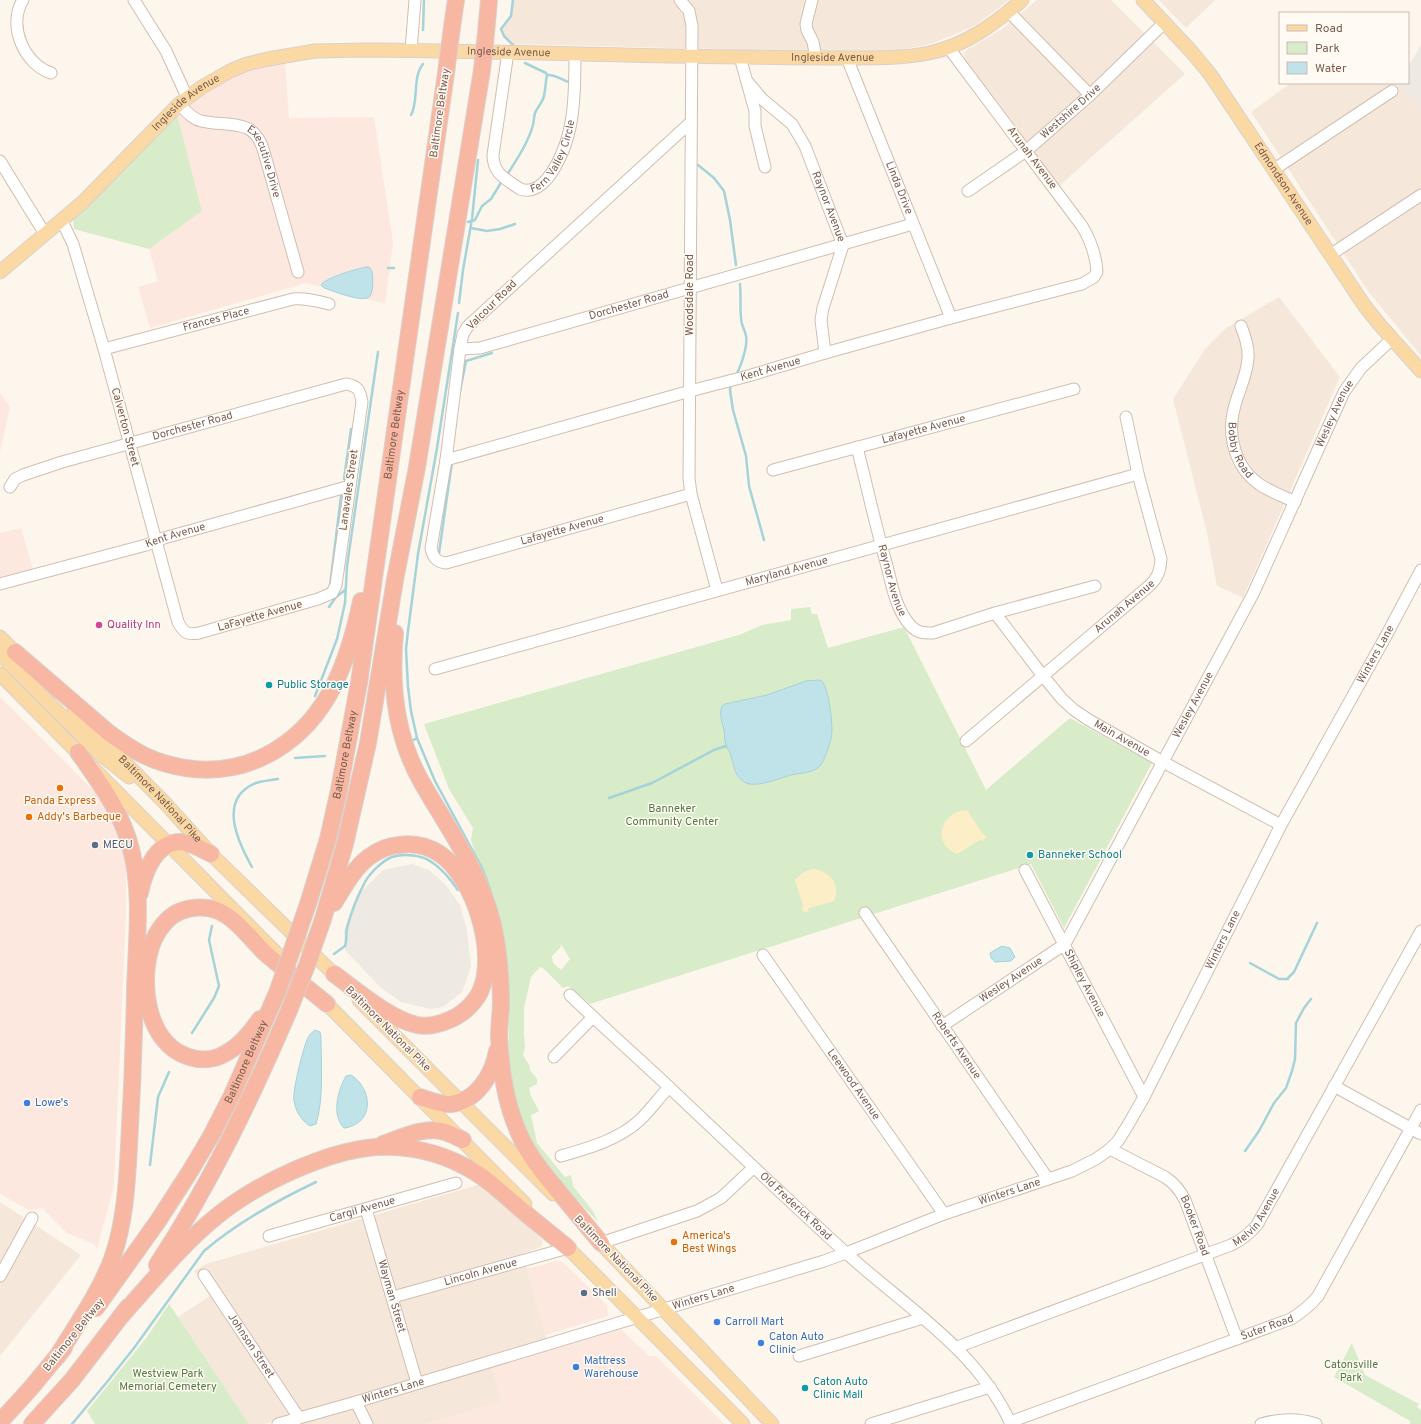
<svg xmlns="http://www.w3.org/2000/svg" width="1421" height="1424" font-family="Overpass,sans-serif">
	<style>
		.residential { fill: #f5e8da }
		.commercial { fill: #fde8e0 }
		.industrial { fill: #efe9e4 }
		.green { fill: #d8ecc9; fill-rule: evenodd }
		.sand { fill: #fcefc7 }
		.water { fill: #bfe3e8; stroke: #a5d3da }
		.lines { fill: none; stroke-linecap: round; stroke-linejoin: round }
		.stream { stroke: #a5d3da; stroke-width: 2.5 }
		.minor-casing { stroke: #d1beb0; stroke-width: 13 }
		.major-casing { stroke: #dad1cd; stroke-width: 15 }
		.highway-casing { stroke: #dad1cd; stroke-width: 18 }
		.minor { stroke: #fff; stroke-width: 11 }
		.major { stroke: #fbd9a5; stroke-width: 13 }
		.highway { stroke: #f7b7a3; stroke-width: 16 }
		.highway-bridge-casing { stroke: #dad1cd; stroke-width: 18; stroke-linecap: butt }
		.highway-bridge { stroke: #f7b7a3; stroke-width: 16 }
		.hotel-dot { fill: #d1479c; stroke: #fffaf3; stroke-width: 1.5 }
		.culture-dot { fill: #0f9aa8; stroke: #fffaf3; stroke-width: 1.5 }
		.food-dot { fill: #e8710a; stroke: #fffaf3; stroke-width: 1.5 }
		.service-dot { fill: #5c6f8a; stroke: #fffaf3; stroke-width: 1.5 }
		.shop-dot { fill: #3f7fe0; stroke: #fffaf3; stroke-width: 1.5 }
		.labels { text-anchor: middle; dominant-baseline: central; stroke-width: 3; stroke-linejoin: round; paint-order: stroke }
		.street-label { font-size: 11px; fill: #7a5c4d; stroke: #fffaf3 }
		.hotel-label { font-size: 11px; fill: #b23c85; stroke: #fffaf3; text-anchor: start }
		.culture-label { font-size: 11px; fill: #0d838f; stroke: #fffaf3; text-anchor: start }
		.food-label { font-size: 11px; fill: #c56008; stroke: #fffaf3; text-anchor: start }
		.park-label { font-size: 11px; fill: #537a41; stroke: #fffaf3 }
		.service-label { font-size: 11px; fill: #4e5e75; stroke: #fffaf3; text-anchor: start }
		.shop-label { font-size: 11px; fill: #366cbe; stroke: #fffaf3; text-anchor: start }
	</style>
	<rect width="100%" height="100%" fill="#fdf6ec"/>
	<path class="residential" d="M 513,0 L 1009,0 L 976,25 L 951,36 L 927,45 L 880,53 L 513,44 L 504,36 L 501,29 L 510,16 Z
		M 1037,0 L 1111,0 L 1185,74 L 1059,186 L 965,59 L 964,53 L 968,49 L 1002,29 Z
		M 1159,0 L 1215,0 L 1186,28 Z
		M 1291,83 L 1394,83 L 1421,106 L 1421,356 L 1368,291 L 1251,112 Z
		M 1279,297 L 1340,377 L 1243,598 L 1217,586 L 1207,533 L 1173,399 L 1205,349 L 1226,328 Z
		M 481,1184 L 505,1203 L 543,1241 L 541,1247 L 523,1253 L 546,1338 L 265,1424 L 249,1424 L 178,1317 L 210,1296 L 194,1271 L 206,1264 Z
		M 0,1202 L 81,1255 L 0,1356 Z
		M 492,1368 L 502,1401 L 426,1424 L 372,1424 L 365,1410 L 368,1404 Z
		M 354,1406 L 364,1424 L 299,1424 Z"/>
	<path class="commercial" d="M 285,60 L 289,118 L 374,117 L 393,242 L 385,304 L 306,283 L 150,328 L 138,287 L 158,281 L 149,249 L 202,211 L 177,114 L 213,86 L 249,69 Z
		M 0,393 L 10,407 L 0,452 Z
		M 21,528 L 33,569 L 0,577 L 0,533 Z
		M 0,697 L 95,792 L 106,807 L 117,827 L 124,848 L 126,867 L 126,914 L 114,1185 L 97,1249 L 94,1244 L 67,1233 L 42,1208 L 29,1210 L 0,1194 Z
		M 557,1261 L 564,1263 L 607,1305 L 608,1316 L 545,1335 L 527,1269 Z
		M 621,1329 L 649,1356 L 656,1356 L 724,1424 L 426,1424 L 502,1401 L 492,1368 Z"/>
	<path class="industrial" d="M 1421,45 L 1421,106 L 1397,86 L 1399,83 L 1408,83 L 1408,67 Z
		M 412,864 L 429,870 L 445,884 L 460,905 L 467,930 L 471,967 L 462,992 L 443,1007 L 431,1009 L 401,1002 L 380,987 L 345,950 L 344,930 L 356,897 L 383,870 Z"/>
	<path class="green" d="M 177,114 L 202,211 L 149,249 L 74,229 L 73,220 L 77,215 Z
		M 810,607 L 812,614 L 817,614 L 828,648 L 904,627 L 986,790 L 1070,718 L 1152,763 L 1064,928 L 1031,864 L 590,1004 L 567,985 L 568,986 L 563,988 L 543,968 L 540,967 L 531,977 L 524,1008 L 524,1033 L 525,1047 L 523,1055 L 529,1065 L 530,1070 L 537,1079 L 537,1084 L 529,1088 L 531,1096 L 539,1111 L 531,1115 L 537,1143 L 565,1177 L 571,1175 L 573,1186 L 593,1211 L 598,1222 L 557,1179 L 536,1153 L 518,1121 L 509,1074 L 508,996 L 504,947 L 471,840 L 473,828 L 449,789 L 424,724 L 704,645 L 739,635 L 762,625 L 791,620 L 791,609 ZM 561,944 L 570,959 L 561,970 L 553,963 L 552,956 L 560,948 Z
		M 169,1304 L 178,1317 L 249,1424 L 95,1424 L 87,1411 L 147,1337 Z
		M 1352,1343 L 1365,1375 L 1419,1404 L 1417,1407 L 1421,1410 L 1421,1424 L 1410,1424 L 1410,1421 L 1334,1377 Z"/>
	<path class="sand" d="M 966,810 L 968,811 L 982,833 L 986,836 L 986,838 L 983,841 L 980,840 L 957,854 C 932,844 939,813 966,810 Z
		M 812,869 C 828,869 842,885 834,901 L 809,908 L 808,911 L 806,913 L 802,910 L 803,905 L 795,880 L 802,873 Z"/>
	<path class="water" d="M 366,267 L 369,267 L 372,271 C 373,278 374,290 370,296 C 365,304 333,291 324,288 L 321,285 C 325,278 356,269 366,267 Z
		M 819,680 L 822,681 C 829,690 832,720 832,731 C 832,739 825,760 820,766 C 814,773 800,773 791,775 C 780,778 755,789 744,782 C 734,776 734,764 730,753 C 729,750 726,748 726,745 C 724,741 725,735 724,730 C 722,722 719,715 722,706 L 725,704 L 767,695 L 806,681 Z
		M 1002,946 L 1010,948 L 1015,957 L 1011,961 L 995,962 L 991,958 L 990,953 Z
		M 315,1030 L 320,1032 L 321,1037 C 321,1064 324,1099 316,1124 L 310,1126 C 301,1120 296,1112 294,1101 C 292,1092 303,1049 307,1040 C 309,1035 311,1033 315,1030 Z
		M 351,1075 C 368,1085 375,1113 356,1124 C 352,1126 348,1128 344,1128 C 331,1115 338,1090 346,1076 Z"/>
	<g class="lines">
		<path class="stream" d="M 513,0 L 511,16 L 501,29 L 504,36 L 515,47
			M 423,30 L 424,0
			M 525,63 L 546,73 L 547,75 C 556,74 561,80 569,82
			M 411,115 C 419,101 412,77 423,64
			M 698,165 L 714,178 L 724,191 L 730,220 L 736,265
			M 507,175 C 517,159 528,143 533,125 C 534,121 534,116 535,113 C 537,108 541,104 543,99 C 546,91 545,83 547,75
			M 468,222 L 475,220 L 482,206 L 491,199 L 502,181
			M 471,228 L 487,231 L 500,229 L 515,224
			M 388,268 L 394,268
			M 459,303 L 463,270 L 472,219 L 478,160
			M 458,313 L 437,448 L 418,554 L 408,631 L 406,649 L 408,687 L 411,711 L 417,738 L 435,781 L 482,868 L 491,892
			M 736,375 C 741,366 748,346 746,336 C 745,330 741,325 741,318 C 740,307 741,296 740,284
			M 731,383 L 730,390 L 733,410 L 746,456 L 749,486 L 764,540
			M 460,391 L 466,361 L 492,353
			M 344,479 L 351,429
			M 439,553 L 452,462
			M 330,586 L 341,496
			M 329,607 L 336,597 L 345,590
			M 315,696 L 337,639 L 345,603 L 347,566 L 378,352
			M 410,742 L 417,738
			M 295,758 L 325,756
			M 609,798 L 652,783 L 714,750 L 726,746
			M 252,867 C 238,842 217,799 256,783 C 263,781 271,780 278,779
			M 334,954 L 345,946 C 347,940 346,933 347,928 C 351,913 358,895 365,882 C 370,873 382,861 392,857 C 404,853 423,855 433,863 C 443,870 451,880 458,890
			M 1250,963 L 1279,979 L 1288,979
			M 1287,979 L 1294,972 L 1317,923
			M 192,1033 L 214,998 L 219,986 L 209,940 L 212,926
			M 1245,1151 L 1259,1131 L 1274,1103 L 1286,1088 L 1292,1071 L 1295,1059 L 1296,1023 L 1304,1008 L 1311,999
			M 150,1165 L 158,1097 L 169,1072
			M 72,1424 L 107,1382 L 134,1348 L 204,1251 C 237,1223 276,1201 316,1182"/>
		<g class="minor-casing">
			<g id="minor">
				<path d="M 23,0 C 7,25 24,64 51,73"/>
				<path d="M 134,0 L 166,51 L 187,97"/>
				<path d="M 680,0 L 689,11 L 692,26 L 689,478 L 691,494 L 717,590"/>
				<path d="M 812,0 L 806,24 L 807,30 L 813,42 L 816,58"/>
				<path d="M 1009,12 L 1090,95"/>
				<path d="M 411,50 L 415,0"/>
				<path id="s1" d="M 508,52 L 493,155 C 493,174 506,179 520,189 C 531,193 540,187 547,179 C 575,143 575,98 575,55"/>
				<path d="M 740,57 L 755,111 L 755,126 L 765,167"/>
				<path id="s2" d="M 847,58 L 951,318"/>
				<path id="s3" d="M 747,81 L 762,99 L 792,124 L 805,146 L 843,245 L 823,308 L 821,320 L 825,353"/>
				<path id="s4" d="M 179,104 C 185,110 192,119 201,121 C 205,122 209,122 213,123 C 239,125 256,123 264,152 L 298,272"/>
				<path id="s5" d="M 691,122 L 468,326 L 463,334 L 460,349 L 446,460 L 431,548 C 433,557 436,562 446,563 L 691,494"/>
				<path d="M 0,161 L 45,234"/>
				<path d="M 1273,170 L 1392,91"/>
				<path id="s6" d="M 968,191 L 1026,151 L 1090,95 L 1164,23"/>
				<path d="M 1330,255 L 1421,195"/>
				<path id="s7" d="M 1241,326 C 1245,336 1249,347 1248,358 C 1247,375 1239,390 1235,405 C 1226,435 1235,469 1262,486 C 1272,492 1285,497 1295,502"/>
				<path id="s8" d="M 104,349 L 293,299 C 305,298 317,301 329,304"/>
				<path id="s9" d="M 460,349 L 480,348 L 913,224"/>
				<path id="s10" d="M 857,447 C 867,487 876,527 887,566 C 892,586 896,610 911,626 C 917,633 924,633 933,633 L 995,613 L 1095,586"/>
				<path id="s11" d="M 446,460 L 690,391 L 748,376 L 825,353 L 951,318 L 1082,284 L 1094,277 L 1097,272 C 1096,255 1091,241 1082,226 L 948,47"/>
				<path id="s12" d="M 773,470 L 1074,389"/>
				<path id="s13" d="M 10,487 L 15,479 L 23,475 L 62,462 L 346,384 C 358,386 360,390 362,402 L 336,585 L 332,593 L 318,599 L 199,633 C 187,635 184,633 178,622 L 104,349 L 73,244 L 62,221"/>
				<path id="s14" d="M 0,584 L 146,545 L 164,538 L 350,486"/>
				<path id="s15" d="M 995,613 L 1043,676 L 1062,699 L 1074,710 L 1089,720 L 1163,762 L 1281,825"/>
				<path id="s16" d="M 435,669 L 1138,474"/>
				<path id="s17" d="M 966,741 L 1149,586 C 1158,578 1160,571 1161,559 L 1138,474 L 1126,417"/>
				<path id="s18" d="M 1025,870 L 1144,1097"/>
				<path id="s19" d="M 865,913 L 1048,1179"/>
				<path id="s20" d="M 763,955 L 944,1214"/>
				<path id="s21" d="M 570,995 C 603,1027 637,1057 670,1088 C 728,1143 786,1198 845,1252 C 904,1306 977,1349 1011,1424"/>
				<path id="s22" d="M 942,1026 L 1065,944 L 1253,594 L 1344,392 L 1361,368 L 1392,339"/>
				<path d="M 554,1057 L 593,1017"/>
				<path d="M 1334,1086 L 1421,1134"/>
				<path id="s23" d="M 1110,1149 L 1165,1177 C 1174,1183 1180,1190 1185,1200 L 1237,1339"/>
				<path d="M 561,1156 C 589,1148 618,1140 640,1120 C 650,1110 659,1098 669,1087"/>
				<path id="s24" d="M 366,1209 L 417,1383"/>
				<path id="s25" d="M 269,1236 L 456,1183"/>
				<path d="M 601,1243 L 697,1211 L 721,1198 L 753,1168"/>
				<path id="s26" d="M 204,1275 L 299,1418"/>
				<path d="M 0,1276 L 32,1218"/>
				<path id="s27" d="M 393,1297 L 568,1248"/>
				<path id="s28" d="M 957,1347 L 1231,1245 C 1242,1240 1249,1234 1257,1225 L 1421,931"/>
				<path d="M 799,1356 L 923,1318"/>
				<path d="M 356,1402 L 367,1424"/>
				<path id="s29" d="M 1010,1422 L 1291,1319 C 1302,1312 1310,1306 1318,1296 L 1421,1110"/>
				<path id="s30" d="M 278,1424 L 356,1402 L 824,1261 L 846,1253 L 944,1214 L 1072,1171 L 1096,1159 L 1110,1149 L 1118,1141 L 1128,1125 L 1144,1097 L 1281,825 L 1386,636 L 1421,570"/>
				<path d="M 871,1424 L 990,1387"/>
				<path d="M 1261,1424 C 1279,1419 1298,1418 1316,1424"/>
			</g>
		</g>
		<g class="major-casing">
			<g id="major">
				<path id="s31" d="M 1143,0 L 1190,50 L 1210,74 L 1364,305 L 1379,324 L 1421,371"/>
				<path id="s32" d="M 0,272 L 83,202 L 179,104 L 202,87 L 230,71 L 247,64 L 268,59 L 315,51 L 367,50 C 494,51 621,56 748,57 C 784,58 820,58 856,58 C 880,58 905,58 929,53 C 965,46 996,23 1022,0"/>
				<path d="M 0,637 L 22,659"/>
				<path d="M 0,654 L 99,753 L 129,777"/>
				<path d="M 0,674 L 284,961"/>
				<path id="s33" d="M 74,711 L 165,803 L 211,854 L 340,980"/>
				<path d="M 321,998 L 525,1204"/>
				<path d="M 359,1000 L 553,1194"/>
				<path d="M 595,1237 L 772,1424"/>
				<path d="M 561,1241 L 743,1424"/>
			</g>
		</g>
		<g class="highway-casing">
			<g id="highway">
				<path d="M 452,27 L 456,0"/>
				<path d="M 486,33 L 489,0"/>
				<path d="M 395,633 C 390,685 395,735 421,781 C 447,827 479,870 492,921 C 499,949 501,977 501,1007 C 500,1017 499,1027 499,1037 C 501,1070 505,1101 518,1131 C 527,1154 543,1173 559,1192 C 573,1209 587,1226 601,1243"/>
				<path d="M 15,652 L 109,733 C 122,742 135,752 150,758 C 161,763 174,766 185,768 C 251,778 307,741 335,683 C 348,656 355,630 361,601"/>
				<path d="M 140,893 C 144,873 155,843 179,842 C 190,842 202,849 211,854"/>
				<path d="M 334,903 C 344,887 354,868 369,857 C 378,850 388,846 399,845 C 413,843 428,846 440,854 C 474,877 498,954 480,992 C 474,1004 462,1015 449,1020 C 440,1024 427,1027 417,1025 C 390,1019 357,991 334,974"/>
				<path id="s34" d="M 308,904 L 328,839 L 339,790 L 359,683 L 446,73"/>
				<path d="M 323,919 L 345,844 L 368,743 L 395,580 L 417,467 L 482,70"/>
				<path d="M 260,1019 C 251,1032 240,1046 226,1053 C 215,1060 201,1061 189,1057 C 144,1043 138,975 154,939 C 160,927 168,916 181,911 C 191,907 205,906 216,910 C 237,918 250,939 266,954 C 286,971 306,987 327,1004"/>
				<path d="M 420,1097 C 430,1100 441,1105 451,1104 C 477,1101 493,1074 497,1051"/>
				<path d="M 383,1144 C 403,1137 424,1126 445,1132 C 451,1134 457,1137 463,1140"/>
				<path d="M 157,1265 C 211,1183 252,1097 290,1008"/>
				<path id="s35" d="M 96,1308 L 158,1221 L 189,1173 L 211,1136 L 232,1095 L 277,993"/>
				<path d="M 121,1316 C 151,1283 183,1243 217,1216 C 256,1184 326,1151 376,1147 C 406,1145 438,1152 464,1166 C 484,1176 500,1191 517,1206 C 533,1220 551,1234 568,1248"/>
				<path d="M 57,1357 C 75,1327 102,1289 113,1256 C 125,1221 127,1183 129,1146 C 132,1095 134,1044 135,992 C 136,945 143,895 131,849 C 122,812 99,782 78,752"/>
				<path d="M 0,1422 L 30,1389 L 64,1348"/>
				<path d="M 32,1424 L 72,1380 L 128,1307"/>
			</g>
		</g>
		<use href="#minor" class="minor"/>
		<use href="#major" class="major"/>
		<use href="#highway" class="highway"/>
		<g class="highway-bridge-casing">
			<path id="highway-bridge" d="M 482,70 L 486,33
				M 446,73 L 452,27
				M 277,993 L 308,904
				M 290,1008 L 307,965 L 323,919"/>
		</g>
		<use href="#highway-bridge" class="highway-bridge"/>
	</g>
	<circle class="hotel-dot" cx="99" cy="625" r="4"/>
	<g class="culture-dot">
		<circle cx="269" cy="685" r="4"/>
		<circle cx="1030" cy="855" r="4"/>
		<circle cx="805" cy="1388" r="4"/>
	</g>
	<g class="food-dot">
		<circle cx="60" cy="788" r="4"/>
		<circle cx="29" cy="817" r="4"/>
		<circle cx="674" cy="1242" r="4"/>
	</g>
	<g class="service-dot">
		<circle cx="95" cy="845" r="4"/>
		<circle cx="584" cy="1293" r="4"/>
	</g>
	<g class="shop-dot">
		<circle cx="27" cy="1103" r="4"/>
		<circle cx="717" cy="1322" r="4"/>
		<circle cx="761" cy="1343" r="4"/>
		<circle cx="576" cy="1367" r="4"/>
	</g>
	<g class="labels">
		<g class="street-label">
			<text stroke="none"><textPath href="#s32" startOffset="588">Ingleside Avenue</textPath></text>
			<text stroke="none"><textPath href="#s32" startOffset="912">Ingleside Avenue</textPath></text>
			<text stroke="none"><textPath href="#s32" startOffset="252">Ingleside Avenue</textPath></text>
			<text stroke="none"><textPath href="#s6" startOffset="130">Westshire Drive</textPath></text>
			<text transform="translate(440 113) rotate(-82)">Baltimore Beltway</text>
			<text stroke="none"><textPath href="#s1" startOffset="203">Fern Valley Circle</textPath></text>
			<text transform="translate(1032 158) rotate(53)">Arunah Avenue</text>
			<text stroke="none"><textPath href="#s4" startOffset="114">Executive Drive</textPath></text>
			<text stroke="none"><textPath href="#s31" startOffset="232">Edmondson Avenue</textPath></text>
			<text stroke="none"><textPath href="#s2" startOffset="140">Linda Drive</textPath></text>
			<text stroke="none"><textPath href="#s3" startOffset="153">Raynor Avenue</textPath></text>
			<text transform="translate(690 295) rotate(-90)">Woodsdale Road</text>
			<text transform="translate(492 305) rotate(-45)">Valcour Road</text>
			<text stroke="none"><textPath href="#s9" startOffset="175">Dorchester Road</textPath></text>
			<text stroke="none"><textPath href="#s8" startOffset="116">Frances Place</textPath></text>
			<text stroke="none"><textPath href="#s11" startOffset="337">Kent Avenue</textPath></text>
			<text stroke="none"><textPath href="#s22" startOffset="743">Wesley Avenue</textPath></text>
			<text stroke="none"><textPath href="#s13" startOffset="195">Dorchester Road</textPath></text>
			<text transform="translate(125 427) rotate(75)">Calverton Street</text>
			<text stroke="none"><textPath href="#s12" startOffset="156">Lafayette Avenue</textPath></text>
			<text stroke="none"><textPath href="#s34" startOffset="478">Baltimore Beltway</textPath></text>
			<text stroke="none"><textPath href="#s7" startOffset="129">Bobby Road</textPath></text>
			<text transform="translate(349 490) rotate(-82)">Lanavales Street</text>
			<text stroke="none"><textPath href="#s5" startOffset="672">Lafayette Avenue</textPath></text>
			<text stroke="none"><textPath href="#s14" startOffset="182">Kent Avenue</textPath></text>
			<text stroke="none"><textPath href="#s16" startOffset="365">Maryland Avenue</textPath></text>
			<text stroke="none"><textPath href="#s10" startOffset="138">Raynor Avenue</textPath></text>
			<text stroke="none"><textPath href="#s17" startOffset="208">Arunah Avenue</textPath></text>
			<text transform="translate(260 616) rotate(-16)">LaFayette Avenue</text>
			<text stroke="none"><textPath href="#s30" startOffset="1440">Winters Lane</textPath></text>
			<text stroke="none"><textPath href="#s22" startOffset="419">Wesley Avenue</textPath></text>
			<text stroke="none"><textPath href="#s15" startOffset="181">Main Avenue</textPath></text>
			<text stroke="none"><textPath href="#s34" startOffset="154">Baltimore Beltway</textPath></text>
			<text stroke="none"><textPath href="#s33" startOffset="123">Baltimore National Pike</textPath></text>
			<text stroke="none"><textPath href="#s30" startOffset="1116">Winters Lane</textPath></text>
			<text stroke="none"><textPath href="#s22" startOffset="83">Wesley Avenue</textPath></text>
			<text stroke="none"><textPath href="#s18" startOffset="128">Shipley Avenue</textPath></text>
			<text transform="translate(388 1029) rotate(45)">Baltimore National Pike</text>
			<text stroke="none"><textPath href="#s19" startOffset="161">Roberts Avenue</textPath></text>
			<text stroke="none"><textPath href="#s35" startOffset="289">Baltimore Beltway</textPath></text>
			<text stroke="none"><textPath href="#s20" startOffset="158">Leewood Avenue</textPath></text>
			<text stroke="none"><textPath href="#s30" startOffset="768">Winters Lane</textPath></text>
			<text stroke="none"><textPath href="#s21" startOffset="309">Old Frederick Road</textPath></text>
			<text stroke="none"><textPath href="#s25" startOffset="97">Cargil Avenue</textPath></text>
			<text stroke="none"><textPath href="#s28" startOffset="331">Melvin Avenue</textPath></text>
			<text stroke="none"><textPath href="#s23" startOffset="120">Booker Road</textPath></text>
			<text transform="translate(616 1259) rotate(46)">Baltimore National Pike</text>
			<text stroke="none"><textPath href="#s27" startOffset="91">Lincoln Avenue</textPath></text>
			<text stroke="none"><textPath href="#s24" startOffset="91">Wayman Street</textPath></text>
			<text stroke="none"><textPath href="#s30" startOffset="444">Winters Lane</textPath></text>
			<text stroke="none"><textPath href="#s29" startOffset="274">Suter Road</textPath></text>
			<text transform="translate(74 1335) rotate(-51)">Baltimore Beltway</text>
			<text stroke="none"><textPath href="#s26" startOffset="85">Johnson Street</textPath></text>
			<text stroke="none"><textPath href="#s30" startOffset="120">Winters Lane</textPath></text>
		</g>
		<g class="hotel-label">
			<text x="107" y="625">Quality Inn</text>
		</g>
		<g class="culture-label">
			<text x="277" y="685">Public Storage</text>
			<text x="1038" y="855">Banneker School</text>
			<text x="813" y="1382">Caton Auto<tspan x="813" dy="13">Clinic Mall</tspan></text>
		</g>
		<g class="food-label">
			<text x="60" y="801" text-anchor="middle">Panda Express</text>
			<text x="37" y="817">Addy's Barbeque</text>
			<text x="682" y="1236">America's<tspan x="682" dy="13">Best Wings</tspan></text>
		</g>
		<g class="park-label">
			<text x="672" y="809">Banneker<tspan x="672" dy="13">Community Center</tspan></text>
			<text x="1351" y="1365">Catonsville<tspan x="1351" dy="13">Park</tspan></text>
			<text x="168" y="1374">Westview Park<tspan x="168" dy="13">Memorial Cemetery</tspan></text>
		</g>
		<g class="service-label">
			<text x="103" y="845">MECU</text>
			<text x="592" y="1293">Shell</text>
		</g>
		<g class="shop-label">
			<text x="35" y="1103">Lowe's</text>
			<text x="725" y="1322">Carroll Mart</text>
			<text x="769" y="1337">Caton Auto<tspan x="769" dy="13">Clinic</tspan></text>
			<text x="584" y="1361">Mattress<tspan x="584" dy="13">Warehouse</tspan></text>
		</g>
	</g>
	<rect x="1279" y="12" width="130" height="72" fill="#fffaf3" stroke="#cabbb1"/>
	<rect x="1287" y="25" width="20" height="6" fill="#fbd9a5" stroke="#cabbb1"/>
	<text x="1315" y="32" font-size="12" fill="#7a5c4d">Road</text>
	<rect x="1287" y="42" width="20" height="12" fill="#d8ecc9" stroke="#cabbb1"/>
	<text x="1315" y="52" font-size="12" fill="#7a5c4d">Park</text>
	<rect x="1287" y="62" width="20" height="12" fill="#bfe3e8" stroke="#cabbb1"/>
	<text x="1315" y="72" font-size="12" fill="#7a5c4d">Water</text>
</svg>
